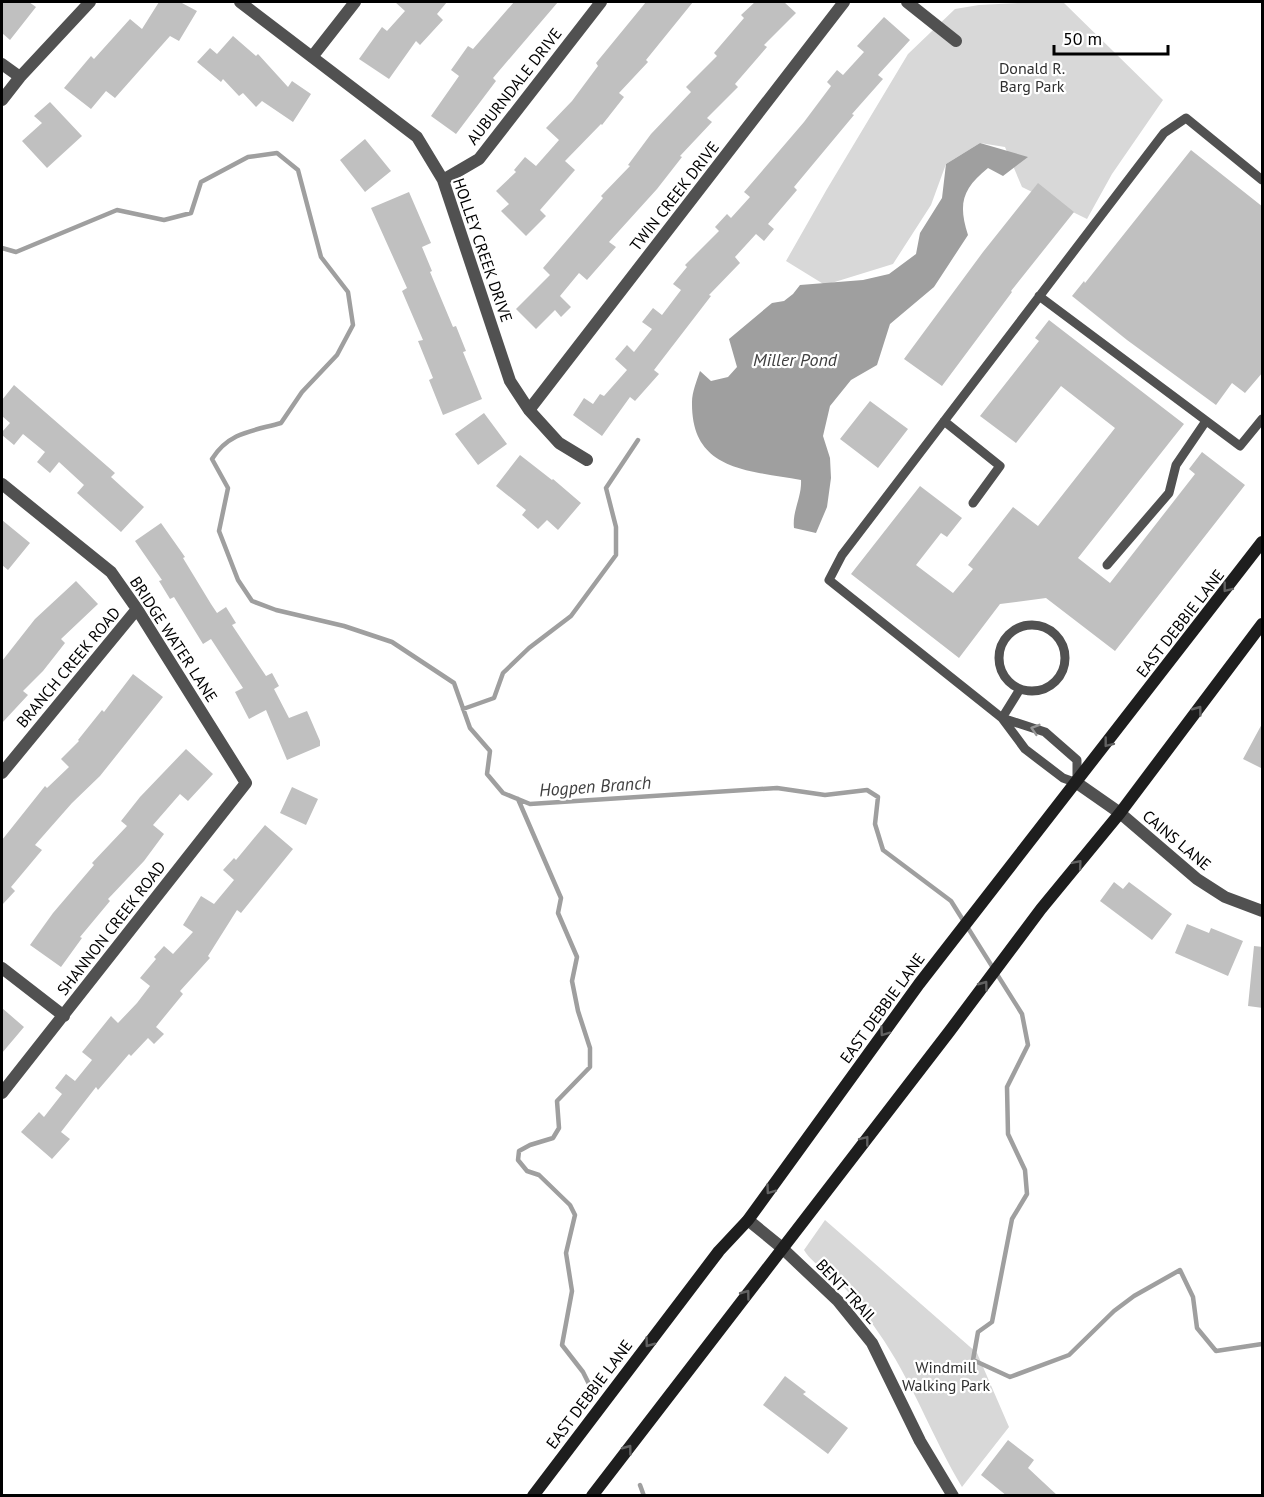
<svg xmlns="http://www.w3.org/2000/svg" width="1264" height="1497" font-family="'PT Sans',sans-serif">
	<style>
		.green { fill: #d8d8d8 }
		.water { fill: #9f9f9f }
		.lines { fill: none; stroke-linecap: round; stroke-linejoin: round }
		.stream { stroke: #9f9f9f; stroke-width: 4.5 }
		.building { fill: #c0c0c0 }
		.lane { stroke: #515151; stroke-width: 9 }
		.street { stroke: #515151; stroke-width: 12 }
		.secondary { stroke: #1e1e1e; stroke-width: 12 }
		.oneway { stroke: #626262 }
		.oneway2 { stroke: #979797 }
		.labels { text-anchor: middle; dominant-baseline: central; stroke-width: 4.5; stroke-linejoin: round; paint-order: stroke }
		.park-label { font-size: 16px; fill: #2f2f2f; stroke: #fff }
		.street-label { font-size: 16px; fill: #000; stroke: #fff }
		.water-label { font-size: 18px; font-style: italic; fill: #404040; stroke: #fff }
	</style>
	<rect width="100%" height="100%" fill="#fff"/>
	<path class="green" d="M 1035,2 L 1063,2 L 1163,100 L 1112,174 L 1087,219 L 1022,187 L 1005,147 L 980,143 L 946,164 L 931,205 L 893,264 L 825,285 L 786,261 L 827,189 L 908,54 L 955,9 L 979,5 Z
		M 825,1220 L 977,1353 L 1009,1427 L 962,1487 C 932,1437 912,1380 878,1332 C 866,1314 853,1296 838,1281 C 827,1272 811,1262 804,1250 Z"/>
	<path class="water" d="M 980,143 L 1028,157 L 1003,176 L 988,168 C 962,189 958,204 968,235 L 934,287 L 890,324 L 877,365 L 851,380 L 830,406 L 823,436 L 830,458 L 831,478 L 827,507 L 816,533 L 794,528 C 792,511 802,497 801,480 C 749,470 691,472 692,402 C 692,392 697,380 700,371 L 711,381 L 728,377 L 737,367 L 729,339 L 772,303 L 784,301 L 793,294 L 800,285 L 863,280 L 889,274 L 916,254 L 920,233 L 942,198 L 946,164 Z"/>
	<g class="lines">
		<path class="stream" d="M 2,248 L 16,252 L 117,210 L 164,220 L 191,213 L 201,182 L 248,157 L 277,153 L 298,170 L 321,257 L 348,292 L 353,325 L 337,355 L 302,392 L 281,423 C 253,431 229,432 212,459 L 228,488 L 219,531 L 238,580 L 252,601 L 276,610 L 344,626 L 392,642 L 454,683 L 470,728 L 490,751 L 487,774 L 503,793 L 530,804 L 777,788 L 825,795 L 867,790 L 878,797 L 875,824 L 883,850 L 951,901 L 1022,1014 L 1028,1045 L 1007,1087 L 1008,1134 L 1025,1170 L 1027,1194 L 1012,1219 L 992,1322 L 978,1332 L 973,1360 L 1010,1377 L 1069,1355 L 1114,1311 L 1134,1296 L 1180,1270 L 1193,1297 L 1197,1328 L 1216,1351 L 1262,1344
			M 463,709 L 494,698 L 503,673 L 529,648 L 571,616 L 616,555 L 616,527 L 606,488 L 638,440
			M 518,799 L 561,898 L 558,913 L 577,957 L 572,981 L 578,1011 L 590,1048 L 590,1067 L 557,1101 L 559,1128 L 553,1138 L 530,1145 L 519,1151 L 518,1160 L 527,1171 L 539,1175 L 570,1205 L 575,1215 L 566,1253 L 572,1291 L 562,1345 L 583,1372 L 589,1384
			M 640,1485 L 644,1496"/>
	</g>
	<path class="building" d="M 2,2 L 29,2 L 36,7 L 10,40 L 2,33 Z
		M 159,2 L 180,2 L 197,11 L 179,41 L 170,36 L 115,98 L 106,91 L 91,109 L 64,88 L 91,56 L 94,59 L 130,19 L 142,29 Z
		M 395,2 L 447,2 L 437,14 L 443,20 L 420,45 L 416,41 L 389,79 L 359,59 L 382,27 L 387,31 L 405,11 Z
		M 514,2 L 558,2 L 493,78 L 496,81 L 456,134 L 431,116 L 459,76 L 451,70 L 468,46 L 473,49 Z
		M 646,2 L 693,2 L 646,60 L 648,62 L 619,93 L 624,97 L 602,125 L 601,124 L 565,161 L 575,170 L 540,210 L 546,216 L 526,236 L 501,211 L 509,204 L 496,191 L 516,172 L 514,170 L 525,157 L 536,166 L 559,140 L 546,128 L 572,101 L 598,66 L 596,63 Z
		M 755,2 L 784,2 L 796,13 L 764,45 L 767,47 L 735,84 L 738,87 L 707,118 L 712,122 L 680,156 L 682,157 L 657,189 L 609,242 L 616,247 L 587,280 L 579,273 L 560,296 L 571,307 L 561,317 L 555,310 L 536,329 L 516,309 L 550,275 L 543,268 L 603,198 L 601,196 L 630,166 L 628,165 L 651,134 L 691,92 L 686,87 L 717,56 L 714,53 L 744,18 L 741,15 Z
		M 884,17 L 910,40 L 878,75 L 883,79 L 852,114 L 854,115 L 794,187 L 797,190 L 768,224 L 774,229 L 764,241 L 756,234 L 735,257 L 740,263 L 709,295 L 711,296 L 654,370 L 659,374 L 635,401 L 630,397 L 602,436 L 573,415 L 584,398 L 593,404 L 600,394 L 604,396 L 627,370 L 615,359 L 627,345 L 634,352 L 652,329 L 642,322 L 653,308 L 662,315 L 681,290 L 673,284 L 687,267 L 685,265 L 719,231 L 715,227 L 727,214 L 731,218 L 750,197 L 744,192 L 804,122 L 831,86 L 827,82 L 837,70 L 843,75 L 864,52 L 857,46 Z
		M 233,36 L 256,56 L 258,54 L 288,87 L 292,81 L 311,94 L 293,122 L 262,101 L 256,107 L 243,93 L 239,96 L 223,79 L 221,82 L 197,62 L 210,48 L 217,54 Z
		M 50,102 L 82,136 L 47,168 L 22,141 L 42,123 L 34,116 Z
		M 365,139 L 391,171 L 365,192 L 340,160 Z
		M 1191,150 L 1263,207 L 1263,372 L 1245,393 L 1232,383 L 1216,405 L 1127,340 L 1072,296 L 1084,281 L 1085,283 Z
		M 1038,183 L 1074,212 L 1011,291 L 1012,292 L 942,386 L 904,359 L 983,252 Z
		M 409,192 L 431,243 L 422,247 L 432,271 L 430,272 L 453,327 L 456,326 L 466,351 L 463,352 L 482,399 L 443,415 L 429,380 L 433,378 L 418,341 L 423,340 L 402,291 L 407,288 L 371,208 Z
		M 1049,320 L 1184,424 L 1078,558 L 1110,583 L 1195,474 L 1189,469 L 1202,452 L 1245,485 L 1115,651 L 1046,598 L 1000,604 L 959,658 L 851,574 L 920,486 L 962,518 L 947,537 L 941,533 L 916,565 L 953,593 L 973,569 L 968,565 L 1013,507 L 1038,526 L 1115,428 L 1061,386 L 1016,443 L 980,416 L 1039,341 L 1035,338 Z
		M 14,385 L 115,473 L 111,477 L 144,507 L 121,532 L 77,493 L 84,485 L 59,462 L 50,473 L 37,462 L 45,452 L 23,434 L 14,445 L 2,435 L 2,432 L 10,423 L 2,416 L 2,400 Z
		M 870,401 L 908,429 L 878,468 L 840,439 Z
		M 484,413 L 507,444 L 478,465 L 455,434 Z
		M 520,455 L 552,480 L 553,479 L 581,503 L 558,530 L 547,520 L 538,529 L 522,515 L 526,510 L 496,486 Z
		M 2,520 L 30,543 L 8,570 L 2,565 Z
		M 161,523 L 185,557 L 183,558 L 211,604 L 217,613 L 226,607 L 236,623 L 232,625 L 266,676 L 272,673 L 279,686 L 274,689 L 289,718 L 307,711 L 320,741 L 320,746 L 287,760 L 266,710 L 249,719 L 235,692 L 243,688 L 211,639 L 203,644 L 174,597 L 170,599 L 159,581 L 162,580 L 135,541 Z
		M 76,581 L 98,604 L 61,639 L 65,643 L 43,671 L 23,691 L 28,695 L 2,723 L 2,661 L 35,619 Z
		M 133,674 L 163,697 L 100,776 L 72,803 L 35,845 L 42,850 L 11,887 L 15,891 L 2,905 L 2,840 L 45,786 L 47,788 L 69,767 L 61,759 L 79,741 L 78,740 L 102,710 L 104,712 Z
		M 1263,722 L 1263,769 L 1243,759 Z
		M 186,749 L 213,774 L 188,801 L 180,794 L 153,825 L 164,834 L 144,861 L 108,899 L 110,901 L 80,937 L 82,938 L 61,967 L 30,945 L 53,913 L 94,865 L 92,863 L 127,826 L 121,821 L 140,797 Z
		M 292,787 L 318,799 L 306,825 L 280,813 Z
		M 265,825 L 293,849 L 241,913 L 237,910 L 208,956 L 210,958 L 180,991 L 183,994 L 156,1027 L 164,1034 L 154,1044 L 148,1038 L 131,1056 L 129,1054 L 98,1090 L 96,1087 L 61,1132 L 70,1139 L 52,1159 L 21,1132 L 39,1112 L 44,1117 L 62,1094 L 55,1088 L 66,1074 L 75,1081 L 92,1060 L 82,1052 L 111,1016 L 118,1023 L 137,1003 L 150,986 L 140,978 L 156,959 L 154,957 L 164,946 L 173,954 L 193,932 L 183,925 L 201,896 L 214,904 L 234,880 L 223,870 L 234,858 L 236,860 Z
		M 1114,882 L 1123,889 L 1129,882 L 1172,914 L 1152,940 L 1100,901 Z
		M 1187,924 L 1209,933 L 1211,928 L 1243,941 L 1228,976 L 1175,953 Z
		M 1254,946 L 1263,947 L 1263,1008 L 1248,1006 Z
		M 2,1008 L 24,1027 L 2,1053 Z
		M 785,1376 L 806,1392 L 803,1394 L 848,1428 L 828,1454 L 763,1405 Z
		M 1008,1440 L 1034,1460 L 1028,1468 L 1058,1496 L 1007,1496 L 981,1475 Z"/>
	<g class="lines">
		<path class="lane" d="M 1039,296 L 1240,446 L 1262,419
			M 944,421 L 1000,466 L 973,503
			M 1107,565 L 1169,493 L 1176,465 L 1206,421
			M999 658a33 33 0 1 1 66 0a33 33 0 1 1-66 0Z
			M 1002,718 L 1045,732 L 1077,760 L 1077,783 L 1063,778 L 1025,749 L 1002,718 L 829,580 L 842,555 L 1164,133 L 1186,118 L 1262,180
			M 1002,718 L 1020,689"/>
		<path class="street" d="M 240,2 L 417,137 L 443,180 L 510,381 L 529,410 L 559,443 L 587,460
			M 907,2 L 956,41
			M 312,57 L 355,2
			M 2,64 L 20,77
			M 2,100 L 20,77 L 90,2
			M 443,180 L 479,159 L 601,2
			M 529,410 L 844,2
			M 2,484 L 111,572 L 137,609 L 246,783 L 2,1093
			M 2,773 L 137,609
			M 1077,783 L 1120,813 L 1197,879 L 1225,897 L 1262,911
			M 2,968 L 64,1016
			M 748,1220 L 781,1247 L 838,1301 L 872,1343 L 920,1441 L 953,1496"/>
		<path class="secondary" d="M 533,1496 L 719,1251 L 748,1220 L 919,984 L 1262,542
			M 592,1496 L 949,1032 L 1041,909 L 1120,813 L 1262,624"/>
	</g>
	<defs><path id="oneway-chevron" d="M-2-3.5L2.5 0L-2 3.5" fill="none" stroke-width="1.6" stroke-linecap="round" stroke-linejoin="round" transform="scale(1.5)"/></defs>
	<g class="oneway">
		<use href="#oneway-chevron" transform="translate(1227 588) rotate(128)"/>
		<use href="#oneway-chevron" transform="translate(1198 710) rotate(-53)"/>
		<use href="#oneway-chevron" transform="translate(1108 743) rotate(128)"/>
		<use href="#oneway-chevron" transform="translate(1078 864) rotate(-50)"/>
		<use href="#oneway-chevron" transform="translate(984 985) rotate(-53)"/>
		<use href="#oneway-chevron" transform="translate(884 1032) rotate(126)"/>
		<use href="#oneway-chevron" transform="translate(865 1140) rotate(-52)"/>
		<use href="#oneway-chevron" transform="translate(770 1190) rotate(126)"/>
		<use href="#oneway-chevron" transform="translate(746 1294) rotate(-53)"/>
		<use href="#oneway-chevron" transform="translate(649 1343) rotate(127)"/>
		<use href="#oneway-chevron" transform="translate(628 1449) rotate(-53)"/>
	</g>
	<use class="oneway2" href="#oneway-chevron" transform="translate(1035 729) rotate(-163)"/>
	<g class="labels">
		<g class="park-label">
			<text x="1032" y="68">Donald R.<tspan x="1032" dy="18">Barg Park</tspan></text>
			<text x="946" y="1367">Windmill<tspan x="946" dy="18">Walking Park</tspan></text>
		</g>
		<g class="street-label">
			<text transform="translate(514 86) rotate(-52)">AUBURNDALE DRIVE</text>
			<text transform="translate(674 196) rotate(-52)">TWIN CREEK DRIVE</text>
			<text transform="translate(483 250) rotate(71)">HOLLEY CREEK DRIVE</text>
			<text transform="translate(1180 623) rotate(-52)">EAST DEBBIE LANE</text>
			<text transform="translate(174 639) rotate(57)">BRIDGE WATER LANE</text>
			<text transform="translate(68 667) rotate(-50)">BRANCH CREEK ROAD</text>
			<text transform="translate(1177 840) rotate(40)">CAINS LANE</text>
			<text transform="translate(111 928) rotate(-52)">SHANNON CREEK ROAD</text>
			<text transform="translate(882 1008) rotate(-54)">EAST DEBBIE LANE</text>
			<text transform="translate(847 1291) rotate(47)">BENT TRAIL</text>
			<text transform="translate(589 1394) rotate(-53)">EAST DEBBIE LANE</text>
		</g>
		<g class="water-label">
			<text x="795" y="359">Miller Pond</text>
			<text transform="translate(595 786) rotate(-4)">Hogpen Branch</text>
		</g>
	</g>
	<rect width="1264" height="1497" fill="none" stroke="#000000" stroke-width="6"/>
	<path d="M1054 45v9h114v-9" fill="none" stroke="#000000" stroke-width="3"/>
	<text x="1063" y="45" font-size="18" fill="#000000" stroke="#ffffff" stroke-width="4.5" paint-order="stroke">50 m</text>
</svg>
